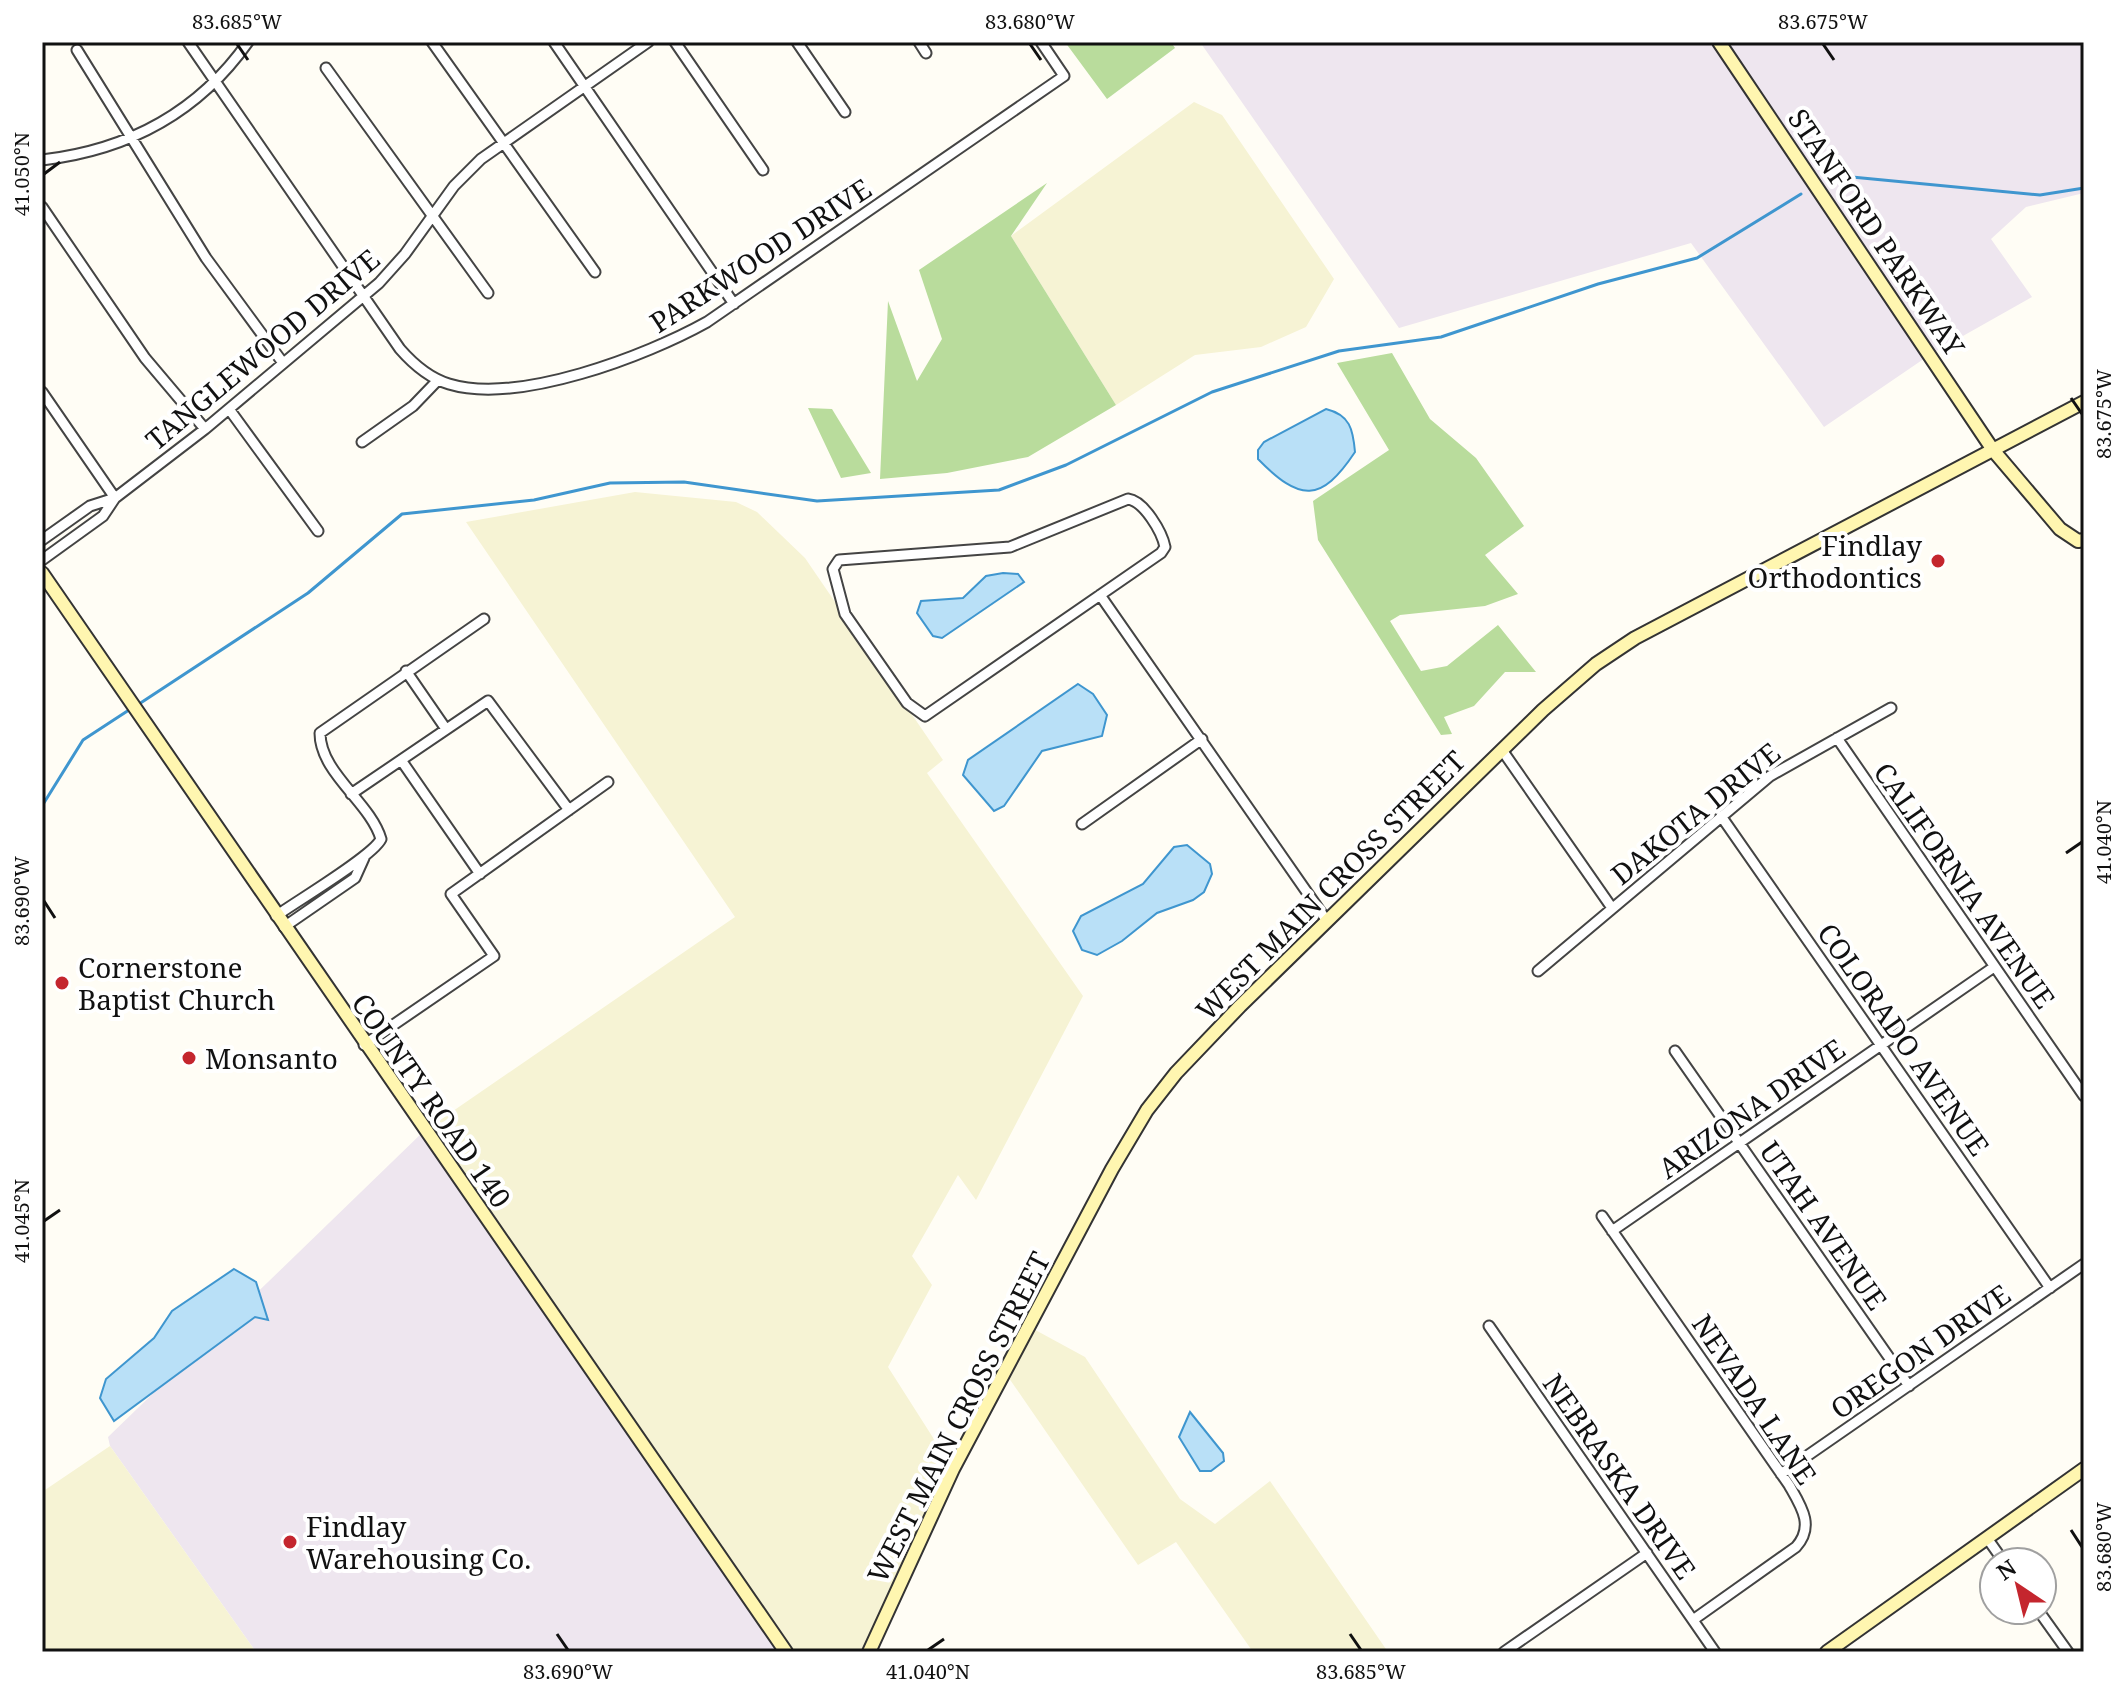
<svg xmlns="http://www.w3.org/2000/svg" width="2126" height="1694" font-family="'Noto Serif',serif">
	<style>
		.industrial { fill: #eee6ef }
		.farmland { fill: #f6f3d4 }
		.forest { fill: #b9dc9c }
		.water { fill: #b9e0f7; stroke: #3f96cf; stroke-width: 2 }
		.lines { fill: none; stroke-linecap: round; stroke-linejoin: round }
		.stream { stroke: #3f96cf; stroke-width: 3 }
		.street-casing { stroke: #444; stroke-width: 13 }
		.secondary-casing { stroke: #333; stroke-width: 16 }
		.street { stroke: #fff; stroke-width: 9 }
		.secondary { stroke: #fff6b0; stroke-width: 12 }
		.ticks { fill: none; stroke: #111; stroke-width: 3 }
		.poi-dot { fill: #c4262e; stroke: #fff; stroke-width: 3 }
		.labels { text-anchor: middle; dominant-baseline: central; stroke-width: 8; stroke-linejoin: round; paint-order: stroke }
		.street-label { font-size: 28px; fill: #111; stroke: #fff }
		.poi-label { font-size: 28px; fill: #111; stroke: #fff; text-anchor: start }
		.neatline { fill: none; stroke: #111; stroke-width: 3 }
		.ticks-label { font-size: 20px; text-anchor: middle; fill: #111 }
	</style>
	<rect width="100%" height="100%" fill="#fffdf5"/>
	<path class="industrial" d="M 1200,42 L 2084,42 L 2084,193 L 2026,207 L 1991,239 L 2032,297 L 1931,354 L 1824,427 L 1691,243 L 1399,328 Z
		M 424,1131 L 786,1652 L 256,1652 L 110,1446 L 108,1437 Z"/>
	<path class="farmland" d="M 1194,102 L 1222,115 L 1334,279 L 1306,327 L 1261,347 L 1195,355 L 1116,405 L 1011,236 Z
		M 635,492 L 736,502 L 757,512 L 805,558 L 943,760 L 927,773 L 1083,996 L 976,1200 L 958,1175 L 912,1256 L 932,1285 L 888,1367 L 953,1469 L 869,1652 L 786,1652 L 424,1131 L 735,917 L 466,522 Z
		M 1028,1326 L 1085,1357 L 1180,1499 L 1215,1524 L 1270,1481 L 1388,1652 L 1253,1652 L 1176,1542 L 1138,1565 L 1004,1371 Z
		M 110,1446 L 256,1652 L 42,1652 L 42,1492 Z"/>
	<path class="forest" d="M 1065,42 L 1171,42 L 1175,48 L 1107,99 Z
		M 1047,183 L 1011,236 L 1116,405 L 1028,457 L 947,473 L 880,479 L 888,301 L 917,381 L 942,339 L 919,270 Z
		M 1392,353 L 1430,419 L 1476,458 L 1524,526 L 1485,555 L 1518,594 L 1485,606 L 1400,615 L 1390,621 L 1421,671 L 1447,666 L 1498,625 L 1536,672 L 1505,672 L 1474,706 L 1444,717 L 1452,734 L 1441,735 L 1318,540 L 1313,501 L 1389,450 L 1337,363 Z
		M 808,408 L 832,409 L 871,473 L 841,478 Z"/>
	<path class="water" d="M 1326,409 C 1350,415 1353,429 1355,452 C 1321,503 1300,502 1258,459 L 1258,450 L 1264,442 Z
		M 1003,573 L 1018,574 L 1024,582 L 942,638 L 933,636 L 917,613 L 921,601 L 963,598 L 986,576 Z
		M 1078,684 L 1093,694 L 1107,715 L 1102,736 L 1042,751 L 1004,806 L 994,811 L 963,775 L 968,760 Z
		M 1187,845 L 1210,864 L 1212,874 L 1204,892 L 1193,900 L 1157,913 L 1122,941 L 1097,955 L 1082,950 L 1073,931 L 1081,916 L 1143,884 L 1174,847 Z
		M 234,1269 L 256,1282 L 268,1320 L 255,1317 L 114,1421 L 100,1398 L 106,1379 L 154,1338 L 172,1311 Z
		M 1190,1412 L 1223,1453 L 1224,1461 L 1211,1471 L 1200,1471 L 1179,1437 Z"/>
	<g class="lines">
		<path class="stream" d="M 1826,177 L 1831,175 L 2040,195 L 2084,188
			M 139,704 L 308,593 L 402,514 L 534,500 L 610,483 L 684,482 L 817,501 L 999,490 L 1066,465 L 1212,392 L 1339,351 L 1441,337 L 1598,284 L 1697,258 L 1801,194
			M 42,806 L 83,740 L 132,708"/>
		<g class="street-casing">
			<path id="street" d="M 188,42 L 400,349 C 414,365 429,378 449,384 C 518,405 646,356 707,322 L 1064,76 L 1041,42
				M 432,42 L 595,272
				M 554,42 L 734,304
				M 675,42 L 763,170
				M 797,42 L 845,112
				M 919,42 L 926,53
				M 77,50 L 206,258 L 283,363
				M 326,68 L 488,293
				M 42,160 C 128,150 198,113 248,42
				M 42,207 L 145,358 L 205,429
				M 42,392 L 115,498 L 205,429 L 379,283 L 405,254 L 454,186 L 481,159 L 648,42
				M 229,409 L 318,531
				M 362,442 L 413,406 L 438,380
				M 1128,499 C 1144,501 1162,532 1165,547 L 1161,553 L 925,716 L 907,703 L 845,614 L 833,569 L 839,560 L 1010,547 Z
				M 42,540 L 90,506 L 115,498 L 103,516 L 42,560
				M 1100,595 L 1327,921
				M 406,671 L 446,729
				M 1837,738 L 2084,1096
				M 1502,750 L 1612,908
				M 401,760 L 480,874
				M 351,794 L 488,701 L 569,810
				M 1721,816 L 2050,1288
				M 1082,824 L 1202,739
				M 276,916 C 297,901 373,856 381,839 C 370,802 320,773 320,733 L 484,619
				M 284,927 L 355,878 L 364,858
				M 1538,971 L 1770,776 L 1891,708
				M 364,1045 L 494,956 L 451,894 L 608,782
				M 1675,1051 L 1909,1386
				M 1602,1216 L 1789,1485 C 1801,1506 1815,1526 1796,1547 L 1693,1620
				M 1612,1231 L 1994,967
				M 1489,1326 L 1715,1652
				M 1781,1474 L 2084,1264
				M 1987,1538 L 2004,1562
				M 2038,1610 L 2068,1652
				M 1504,1652 L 1647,1553"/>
		</g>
		<g class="secondary-casing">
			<path id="secondary" d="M 1719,42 L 1993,450 L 2060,529 L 2078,541 L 2084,540
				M 42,573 L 786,1652
				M 869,1652 L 953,1469 L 1112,1169 L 1147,1110 L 1176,1073 L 1240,1006 L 1543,710 L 1596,664 L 1635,638 L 2084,402
				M 1827,1652 L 2084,1469"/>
		</g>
		<use href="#street" class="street"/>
		<use href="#secondary" class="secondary"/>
	</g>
	<path class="ticks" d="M 237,44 L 248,60M 1030,44 L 1041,60M 1823,44 L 1834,60M 44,174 L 60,162M 2071,398 L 2082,414M 2066,853 L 2082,842M 44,901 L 55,918M 44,1221 L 60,1210M 2071,1530 L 2082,1547M 557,1634 L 568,1650M 1350,1634 L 1361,1650M 928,1650 L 944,1639"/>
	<g class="poi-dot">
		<circle cx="1938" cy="561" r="8"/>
		<circle cx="62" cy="983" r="8"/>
		<circle cx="189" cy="1058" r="8"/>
		<circle cx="290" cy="1542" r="8"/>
	</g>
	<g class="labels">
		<g class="street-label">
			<text transform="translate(1877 232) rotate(56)">STANFORD PARKWAY</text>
			<text transform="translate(760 255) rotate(-33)">PARKWOOD DRIVE</text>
			<text transform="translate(262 349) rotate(-40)">TANGLEWOOD DRIVE</text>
			<text transform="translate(1695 813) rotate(-39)">DAKOTA DRIVE</text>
			<text transform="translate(1330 885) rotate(-45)">WEST MAIN CROSS STREET</text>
			<text transform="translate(1965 885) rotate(55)">CALIFORNIA AVENUE</text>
			<text transform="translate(1904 1039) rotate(55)">COLORADO AVENUE</text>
			<text transform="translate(432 1100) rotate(55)">COUNTY ROAD 140</text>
			<text transform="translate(1751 1108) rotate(-35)">ARIZONA DRIVE</text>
			<text transform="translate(1824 1225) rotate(55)">UTAH AVENUE</text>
			<text transform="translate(1920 1351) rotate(-35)">OREGON DRIVE</text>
			<text transform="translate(1755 1399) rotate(56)">NEVADA LANE</text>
			<text transform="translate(958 1417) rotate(-63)">WEST MAIN CROSS STREET</text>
			<text transform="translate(1620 1476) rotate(55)">NEBRASKA DRIVE</text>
		</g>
		<g class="poi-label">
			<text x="1922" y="545" text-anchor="end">Findlay<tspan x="1922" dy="32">Orthodontics</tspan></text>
			<text x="78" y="967">Cornerstone<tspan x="78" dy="32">Baptist Church</tspan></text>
			<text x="205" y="1058">Monsanto</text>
			<text x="306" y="1526">Findlay<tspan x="306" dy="32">Warehousing Co.</tspan></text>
		</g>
	</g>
	<rect width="2126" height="1694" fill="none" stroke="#ffffff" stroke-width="88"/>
	<g transform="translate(2018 1586) rotate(325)"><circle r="38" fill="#ffffff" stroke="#a0a0a0" stroke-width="2"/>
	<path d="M0-6L14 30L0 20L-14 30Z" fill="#c4262e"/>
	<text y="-12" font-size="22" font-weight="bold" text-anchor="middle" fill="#111111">N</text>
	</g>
	<rect x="44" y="44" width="2038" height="1606" class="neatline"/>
	<g class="ticks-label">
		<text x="237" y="29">83.685°W</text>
		<text x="1030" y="29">83.680°W</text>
		<text x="1823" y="29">83.675°W</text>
		<text transform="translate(22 174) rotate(-90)" y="7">41.050°N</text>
		<text transform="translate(2104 414) rotate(-90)" y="7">83.675°W</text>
		<text transform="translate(2104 842) rotate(-90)" y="7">41.040°N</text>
		<text transform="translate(22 901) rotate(-90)" y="7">83.690°W</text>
		<text transform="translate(22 1221) rotate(-90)" y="7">41.045°N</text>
		<text transform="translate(2104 1547) rotate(-90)" y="7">83.680°W</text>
		<text x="568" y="1679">83.690°W</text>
		<text x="928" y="1679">41.040°N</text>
		<text x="1361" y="1679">83.685°W</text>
	</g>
</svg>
